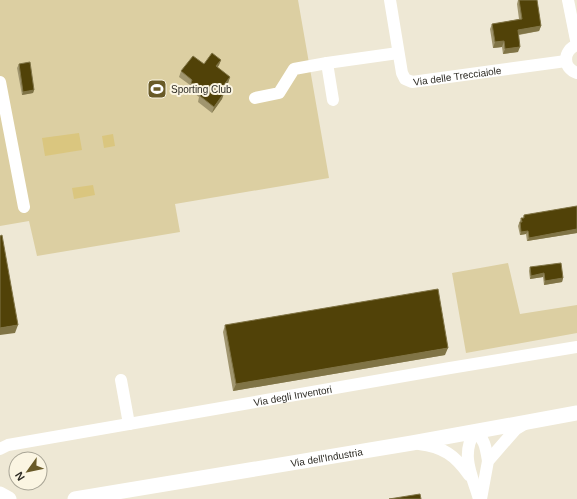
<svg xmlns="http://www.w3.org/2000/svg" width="577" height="499" font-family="Arial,sans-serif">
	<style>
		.green { fill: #dccfa2 }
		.water { fill: #dac67f }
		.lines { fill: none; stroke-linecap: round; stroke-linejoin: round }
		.minor { stroke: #fff; stroke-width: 12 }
		.tertiary { stroke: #fff; stroke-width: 15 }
		.wall { fill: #a0956e }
		.shaded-wall { fill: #807446 }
		.building { fill: #514208; stroke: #807446 }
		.labels { text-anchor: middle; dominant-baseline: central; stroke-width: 4; stroke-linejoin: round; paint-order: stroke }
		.street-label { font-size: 10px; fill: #2e2c25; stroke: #fbf5e2 }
		.poi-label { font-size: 10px; fill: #2e2c25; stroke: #fbf5e2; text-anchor: start }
	</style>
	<rect width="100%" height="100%" fill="#eee8d5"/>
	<path class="green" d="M 0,0 L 298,0 L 329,178 L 175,204 L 180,232 L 37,256 L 29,221 L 0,226 Z
		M 508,263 L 520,314 L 577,305 L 577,333 L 466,353 L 452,273 Z"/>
	<path class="water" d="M 79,133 L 82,150 L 45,156 L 42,138 Z
		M 113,134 L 115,146 L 104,148 L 102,136 Z
		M 93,185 L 95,195 L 74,199 L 72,188 Z"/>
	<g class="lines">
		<g class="minor">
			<path id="s1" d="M 390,0 L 402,73 L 405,79 L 412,82 L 566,61"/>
			<path d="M 568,0 L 577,45"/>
			<path d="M 577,45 C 563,50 562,68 577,73"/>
			<path d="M 0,82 L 24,207"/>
			<path d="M 255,98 L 279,93 L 294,69 L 327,63"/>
			<path d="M 333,100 L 327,63 L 398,53"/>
			<path d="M 121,380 L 129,424"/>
			<path d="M 419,444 C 443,447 455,455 469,475"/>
			<path id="s2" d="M 0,449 L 8,445 L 450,368 L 577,347"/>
			<path d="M 479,499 C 472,475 460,455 475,431 C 485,439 486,449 488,461"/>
			<path d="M 481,499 L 488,461 L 508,438 L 516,429 L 526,423"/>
		</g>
		<g class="tertiary">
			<path d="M 0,494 L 9,499"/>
			<path id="s3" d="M 75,499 L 412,443 L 577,413"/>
		</g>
	</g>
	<path class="wall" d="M 518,0 L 537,0 L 541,26 L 539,31 L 519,35 L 518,52 L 503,54 L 502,47 L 493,48 L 490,29 L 492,24 L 519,19 L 517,4 Z
		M 221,60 L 219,65 L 217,68 L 230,77 L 228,83 L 221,91 L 224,93 L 222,99 L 212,113 L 198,102 L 199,97 L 189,89 L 190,85 L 179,77 L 181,71 Z
		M 19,64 L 34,90 L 33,93 L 22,95 L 17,68 Z
		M 577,206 L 577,233 L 527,241 L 526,234 L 520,235 L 518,226 L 521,218 L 523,218 L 524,215 Z
		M 530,267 L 563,278 L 562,282 L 544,285 L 543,277 L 530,279 L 529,271 Z
		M 225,325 L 445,355 L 233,391 L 223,332 Z"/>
	<path class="shaded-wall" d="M 541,26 L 539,31 L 516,35 L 518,30 Z
		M 504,41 L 502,47 L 493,48 L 495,42 Z
		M 520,47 L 518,52 L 503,54 L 505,49 Z
		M 221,60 L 219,65 L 214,72 L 216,66 Z
		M 230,77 L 228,83 L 218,96 L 220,90 Z
		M 34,90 L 33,93 L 22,95 L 23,92 Z
		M 224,93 L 222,99 L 212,113 L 214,107 Z
		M 577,229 L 577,233 L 527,241 L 529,238 Z
		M 528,231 L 526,234 L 520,235 L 521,232 Z
		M 544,273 L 543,277 L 530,279 L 531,276 Z
		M 563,278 L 562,282 L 544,285 L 545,281 Z
		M 18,325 L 15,333 L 0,335 L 0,328 Z
		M 448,348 L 445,355 L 233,391 L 236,384 Z"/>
	<path class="building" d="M 519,0 L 537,0 L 541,26 L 518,30 L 520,47 L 505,49 L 504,41 L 495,42 L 492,24 L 522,19 Z
		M 212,53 L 221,60 L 216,66 L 230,77 L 220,90 L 224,93 L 214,107 L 200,96 L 203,92 L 191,83 L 192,80 L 181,71 L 193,56 L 204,64 Z
		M 30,62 L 34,90 L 23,92 L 19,64 Z
		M 577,206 L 577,229 L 529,238 L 528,231 L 521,232 L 520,222 L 522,222 L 521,218 L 524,218 L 524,215 Z
		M 2,235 L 18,325 L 0,328 L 0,236 Z
		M 561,263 L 563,278 L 545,281 L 544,273 L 531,276 L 530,267 Z
		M 438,289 L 448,348 L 236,384 L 225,325 Z
		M 420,494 L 421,499 L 389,499 Z"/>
	<defs>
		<g id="stadium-square" transform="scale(1)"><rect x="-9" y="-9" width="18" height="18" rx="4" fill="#695a27" stroke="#fbf5e2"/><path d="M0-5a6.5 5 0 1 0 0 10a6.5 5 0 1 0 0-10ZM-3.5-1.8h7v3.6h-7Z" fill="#fff"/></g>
	</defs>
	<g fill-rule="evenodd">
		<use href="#stadium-square" x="157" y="89"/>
	</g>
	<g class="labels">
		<g class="street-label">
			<text stroke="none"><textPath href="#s1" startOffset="134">Via delle Trecciaiole</textPath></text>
			<text stroke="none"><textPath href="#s2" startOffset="298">Via degli Inventori</textPath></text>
			<text stroke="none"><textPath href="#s3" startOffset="255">Via dell'Industria</textPath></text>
		</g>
		<g class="poi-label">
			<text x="171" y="89">Sporting Club</text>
		</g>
	</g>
	<g transform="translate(28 471) rotate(237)"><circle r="19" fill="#fbf5e2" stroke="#a9a596"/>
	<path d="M0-3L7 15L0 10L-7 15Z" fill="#695a27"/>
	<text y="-6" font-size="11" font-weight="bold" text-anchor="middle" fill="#2e2c25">N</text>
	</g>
</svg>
